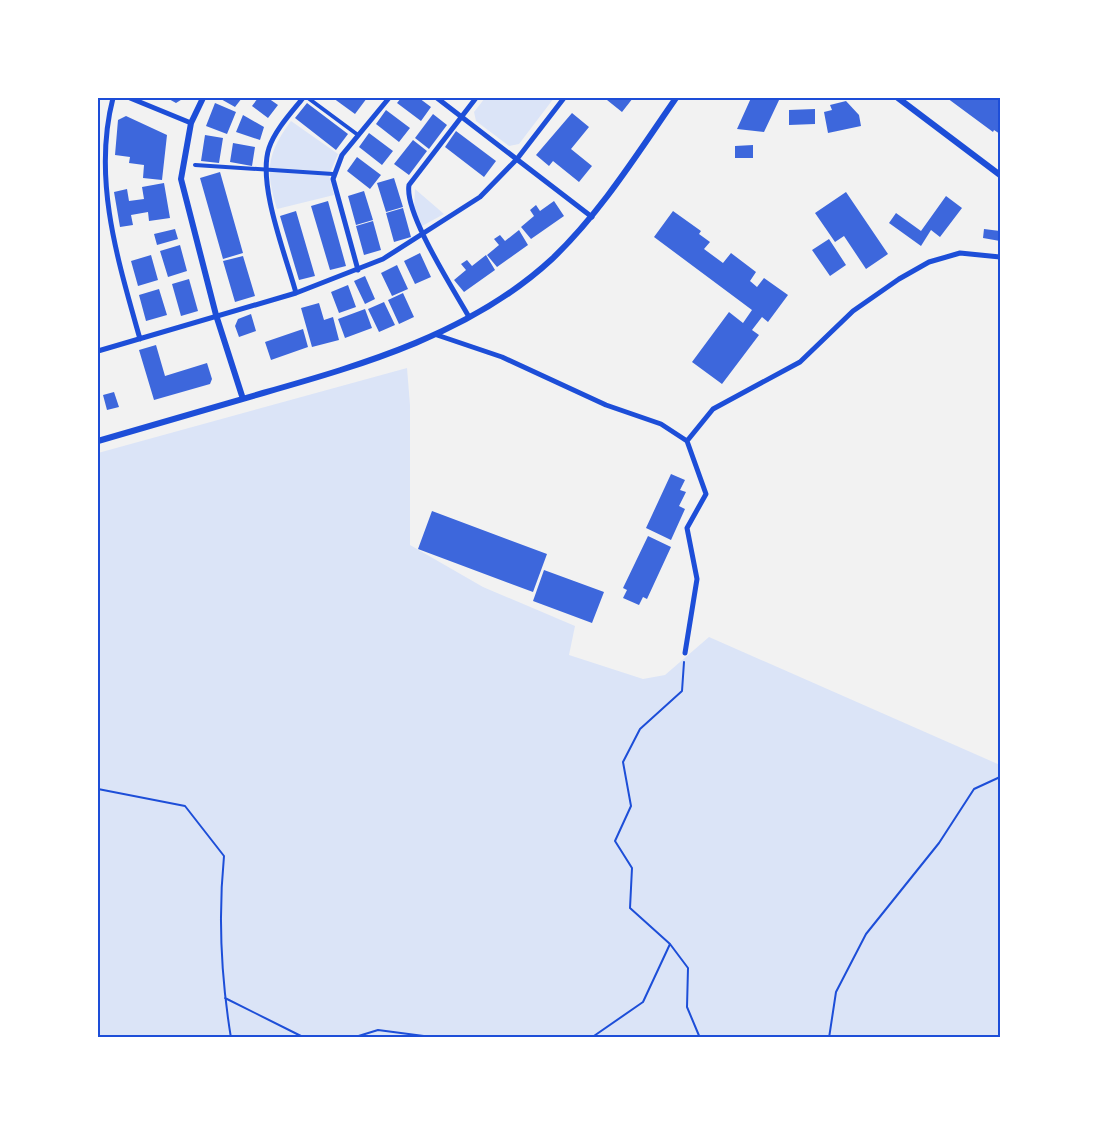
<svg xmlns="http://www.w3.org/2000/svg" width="1098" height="1135" font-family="Jost,sans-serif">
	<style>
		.green { fill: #dbe4f7 }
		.building { fill: #3d67dc }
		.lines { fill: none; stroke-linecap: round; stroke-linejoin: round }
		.path { stroke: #1d4ed8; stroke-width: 2 }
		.pedestrian { stroke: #1d4ed8; stroke-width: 4 }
		.minor { stroke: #1d4ed8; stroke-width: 5 }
		.tertiary { stroke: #1d4ed8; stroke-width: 6 }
		.neatline { fill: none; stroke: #1d4ed8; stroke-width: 2 }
	</style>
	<rect width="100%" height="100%" fill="#f2f2f2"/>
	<path class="green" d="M 485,98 L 554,98 L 519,144 L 509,146 L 476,121 L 474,112 Z
		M 291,121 L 338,154 L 329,175 L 334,195 L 277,209 C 265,169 267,154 291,121 Z
		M 415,189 L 444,214 L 422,226 L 414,208 Z
		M 407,368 L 410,405 L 410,545 L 483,587 L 575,626 L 569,655 L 643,679 L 665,675 L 709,637 L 1000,765 L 1000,1037 L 98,1038 L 98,453 Z"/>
	<path class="building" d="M 167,98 L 184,98 L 176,103 Z
		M 219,98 L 242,98 L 235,107 Z
		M 258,98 L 268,98 L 278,105 L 268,118 L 252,106 Z
		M 333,98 L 367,98 L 355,114 Z
		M 401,98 L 419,98 L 431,107 L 421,121 L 397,103 Z
		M 609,98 L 633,98 L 622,112 L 607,100 Z
		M 751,98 L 780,98 L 764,132 L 737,129 Z
		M 947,98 L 1000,98 L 1000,134 L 994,130 L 993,132 Z
		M 846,101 L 859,115 L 861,126 L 828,133 L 824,112 L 832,110 L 830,105 Z
		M 215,103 L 236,112 L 227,134 L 206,126 Z
		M 307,103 L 348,134 L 336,150 L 295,118 Z
		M 815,109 L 815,124 L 789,125 L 789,110 Z
		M 386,110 L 410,128 L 399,142 L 376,124 Z
		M 572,113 L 589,127 L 571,149 L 592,166 L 579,182 L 553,161 L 549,166 L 536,155 Z
		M 433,114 L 447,125 L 429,149 L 415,138 Z
		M 243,115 L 264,127 L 260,140 L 236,132 Z
		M 126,116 L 167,135 L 162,180 L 143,178 L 144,165 L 129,163 L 130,157 L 115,155 L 118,120 Z
		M 456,131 L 496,161 L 484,177 L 445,147 Z
		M 369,133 L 393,151 L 382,165 L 359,147 Z
		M 205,135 L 223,138 L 219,163 L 201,161 Z
		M 413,140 L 427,151 L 409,175 L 394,164 Z
		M 233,143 L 255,147 L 252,166 L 230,162 Z
		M 753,145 L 753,158 L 735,158 L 735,146 Z
		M 357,157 L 381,175 L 370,189 L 347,171 Z
		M 220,172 L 243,253 L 223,259 L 200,178 Z
		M 394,178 L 403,207 L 386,212 L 377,183 Z
		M 164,183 L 170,218 L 149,221 L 148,212 L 131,215 L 133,225 L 120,227 L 114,192 L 127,189 L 129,201 L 144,199 L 142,187 Z
		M 364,191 L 373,220 L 356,225 L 348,196 Z
		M 846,192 L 888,254 L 866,269 L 844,236 L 835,242 L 815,213 Z
		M 946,196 L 962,208 L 940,237 L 931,230 L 921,246 L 889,223 L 896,213 L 921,231 Z
		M 328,201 L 346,266 L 330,270 L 311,206 Z
		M 554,201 L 564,216 L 531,239 L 521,227 L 534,216 L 530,210 L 536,205 L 540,211 Z
		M 403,208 L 411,237 L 394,242 L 386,213 Z
		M 296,211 L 315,276 L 299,280 L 280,216 Z
		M 673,211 L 701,231 L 699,234 L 710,242 L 704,249 L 723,263 L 731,253 L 756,272 L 750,281 L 757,287 L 764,278 L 788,295 L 768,322 L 762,317 L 752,330 L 759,335 L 722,384 L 692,362 L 729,312 L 743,323 L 752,310 L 654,237 Z
		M 373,221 L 381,250 L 364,255 L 356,226 Z
		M 175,229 L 178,239 L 157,245 L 154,234 Z
		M 984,229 L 1000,231 L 1000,241 L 983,238 Z
		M 519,230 L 528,245 L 497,267 L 487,255 L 499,245 L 494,239 L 500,235 L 505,241 Z
		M 829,239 L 846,265 L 830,276 L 812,250 Z
		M 180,245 L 187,271 L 168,277 L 160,251 Z
		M 420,253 L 431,277 L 415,284 L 404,261 Z
		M 151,255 L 158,280 L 138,286 L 131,261 Z
		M 486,255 L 495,270 L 464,292 L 454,280 L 466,270 L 461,264 L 467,260 L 472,266 Z
		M 243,256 L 255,296 L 235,302 L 223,261 Z
		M 397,265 L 408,289 L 392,296 L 381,273 Z
		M 365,276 L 375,299 L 365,304 L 354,281 Z
		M 189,279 L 198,311 L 181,316 L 172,284 Z
		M 348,285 L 356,307 L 339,313 L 331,292 Z
		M 159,289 L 167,315 L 146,321 L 139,295 Z
		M 403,293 L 414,317 L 399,324 L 388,300 Z
		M 384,302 L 395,325 L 379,332 L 368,309 Z
		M 319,303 L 324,320 L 333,317 L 339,340 L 312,347 L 301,308 Z
		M 365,309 L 372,328 L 345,338 L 338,319 Z
		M 251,314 L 256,331 L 239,337 L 235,326 L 238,319 Z
		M 303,329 L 308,347 L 271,360 L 265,342 Z
		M 156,345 L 165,376 L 207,363 L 212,379 L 210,384 L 154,400 L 139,350 Z
		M 114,392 L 119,407 L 107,410 L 103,395 Z
		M 671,474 L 685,480 L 680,490 L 686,492 L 679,506 L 685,509 L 671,540 L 646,528 Z
		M 432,511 L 547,554 L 533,592 L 418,549 Z
		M 648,536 L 671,547 L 647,599 L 643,597 L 639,605 L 623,598 L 627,590 L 623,588 Z
		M 544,570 L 604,592 L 592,623 L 533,601 Z"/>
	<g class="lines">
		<path class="path" d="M 98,789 L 185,806 L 224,856 C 218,917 221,977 231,1038
			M 670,944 L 630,908 L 632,868 L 615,841 L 631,806 L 623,762 L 640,729 L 682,691 L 684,662
			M 225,998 L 305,1038
			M 352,1038 L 378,1030 L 439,1038
			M 591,1038 L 643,1002 L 670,944 L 688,968 L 687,1007 L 700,1038
			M 829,1038 L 836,992 L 866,934 L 939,843 L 974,789 L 1000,777"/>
		<path class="pedestrian" d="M 308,98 L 358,135
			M 195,165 L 333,174"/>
		<path class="minor" d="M 113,98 C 92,179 118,261 140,339
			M 130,98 L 191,123
			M 437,98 L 592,217
			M 358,270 L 333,179 L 342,155 L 389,98
			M 296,293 C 286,256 257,184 269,148 C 275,130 291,113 303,98
			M 469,317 C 454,290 404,213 409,185 L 476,98
			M 437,335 L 502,357 L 606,405 L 661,424 L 687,441
			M 98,351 L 296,293 L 383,259 L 480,197 L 517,159 L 564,98
			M 685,653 L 697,579 L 687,528 L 706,494 L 687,441 L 713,409 L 800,362 L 853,311 L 899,279 L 929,262 L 960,253 L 1000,257"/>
		<path class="tertiary" d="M 203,98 L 191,123 L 181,179 L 216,315 L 243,399
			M 898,98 L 1000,175
			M 98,441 C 153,425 208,409 263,393 C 365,364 472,333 552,259 C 602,211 637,154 676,98"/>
	</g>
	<rect width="1098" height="1135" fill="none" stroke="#ffffff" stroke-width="198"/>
	<rect x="99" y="99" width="900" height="937" class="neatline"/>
</svg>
